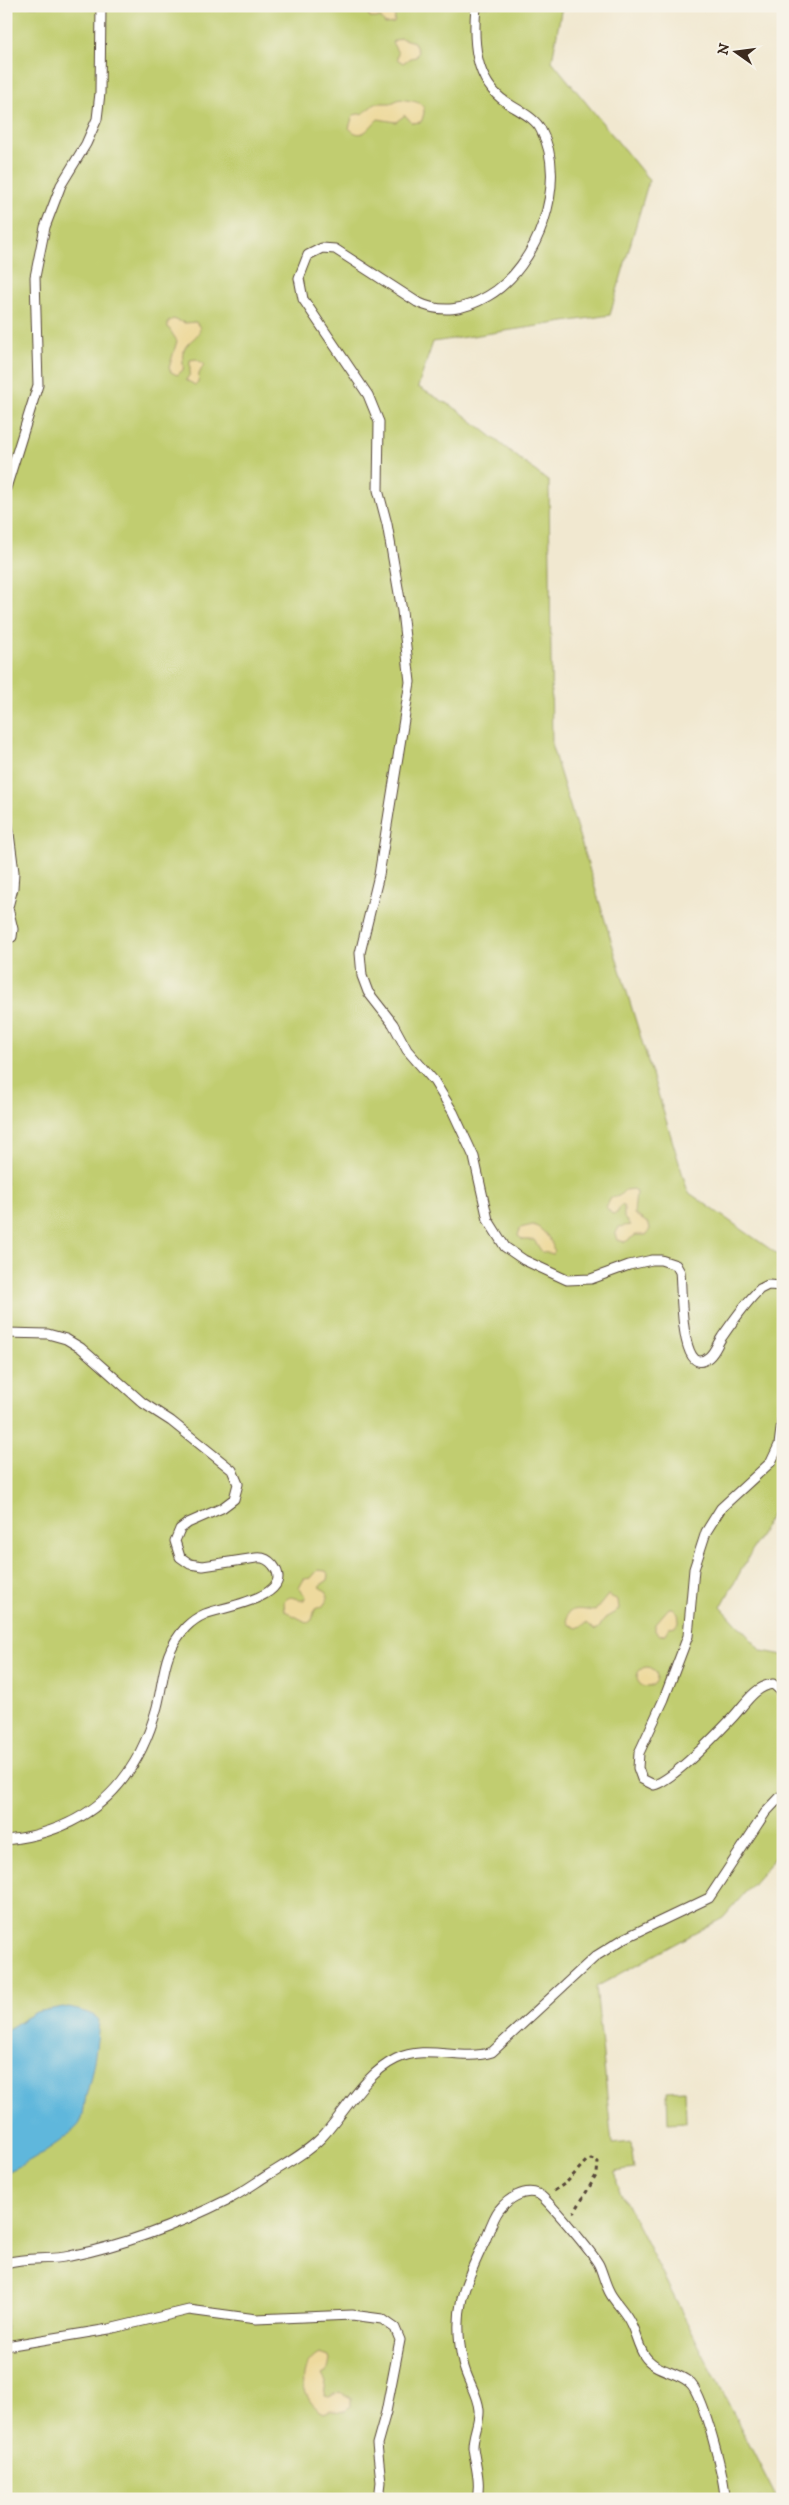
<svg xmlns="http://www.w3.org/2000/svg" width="789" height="2505" font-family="'IM FELL DW Pica',serif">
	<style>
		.green { fill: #c1cd6f; stroke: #7e7c46 }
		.sand { fill: #eeda9e; stroke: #94825e }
		.water { fill: #5eb7dc; stroke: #4c707d }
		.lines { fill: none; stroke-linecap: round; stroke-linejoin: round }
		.service-casing { stroke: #564639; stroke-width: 11 }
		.path { stroke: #564639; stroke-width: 3; stroke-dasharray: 4 4; stroke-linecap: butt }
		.service { stroke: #fff; stroke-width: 9 }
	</style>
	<rect width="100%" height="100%" fill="#f7f3e8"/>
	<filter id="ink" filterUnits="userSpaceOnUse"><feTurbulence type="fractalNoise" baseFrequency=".02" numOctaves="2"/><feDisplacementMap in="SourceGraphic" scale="10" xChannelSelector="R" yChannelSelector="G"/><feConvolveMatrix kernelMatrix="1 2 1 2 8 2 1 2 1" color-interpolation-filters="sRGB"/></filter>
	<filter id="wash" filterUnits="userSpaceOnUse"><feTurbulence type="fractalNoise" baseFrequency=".0096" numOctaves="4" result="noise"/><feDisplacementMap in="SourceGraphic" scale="20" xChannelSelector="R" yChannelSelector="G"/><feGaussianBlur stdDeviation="1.12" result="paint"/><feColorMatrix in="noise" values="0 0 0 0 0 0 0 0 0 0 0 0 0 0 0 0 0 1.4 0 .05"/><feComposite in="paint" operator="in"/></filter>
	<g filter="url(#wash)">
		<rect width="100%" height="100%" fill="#f1e8d0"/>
		<path class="green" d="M 11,6 L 562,6 L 552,61 L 649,180 L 610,315 L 433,342 L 418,387 L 458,410 L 549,482 L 552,747 L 688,1192 L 783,1258 L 783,1494 L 721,1607 L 762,1651 L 783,1655 L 783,1849 L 723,1918 L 596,1987 L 612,2144 L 631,2142 L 634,2169 L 615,2172 L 616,2183 L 777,2499 L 6,2499 L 6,46 Z
			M 685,2090 L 686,2122 L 668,2123 L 667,2091 Z"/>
		<path class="sand" d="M 373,6 L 387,6 L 395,16 L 394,23 L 385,24 L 381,18 L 370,18 L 368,13 Z
			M 400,38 L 414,42 L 418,52 L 416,57 L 410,58 L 403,63 L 397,59 L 398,53 L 392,42 Z
			M 400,99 C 414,102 431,100 421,122 L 412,123 L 405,115 L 396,122 L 378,119 C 369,127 362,142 349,128 L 353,115 L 364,113 L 375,103 L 391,103 Z
			M 173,319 L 185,323 L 196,322 L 200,328 C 199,338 188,340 184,350 C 181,356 184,364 183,370 L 177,375 L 171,372 L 169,368 L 177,341 L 168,327 L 168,322 Z
			M 196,359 L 204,364 L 199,374 L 198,383 L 195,385 L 186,380 L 190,374 L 190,360 Z
			M 625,1190 L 633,1189 L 636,1192 L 634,1214 L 649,1224 L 650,1229 L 646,1235 L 636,1235 L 625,1242 L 617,1240 L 615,1235 L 619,1227 L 630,1225 L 624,1218 L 624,1206 L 621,1205 L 617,1213 L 612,1214 L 606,1207 L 611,1198 L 619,1196 Z
			M 533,1225 C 543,1228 556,1244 553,1254 L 542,1252 L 534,1240 L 523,1240 L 518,1236 L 520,1228 Z
			M 318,1570 L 326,1571 L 329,1575 L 328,1580 L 319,1586 L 327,1592 L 327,1600 L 323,1606 L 315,1609 L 312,1620 L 308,1623 L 285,1611 L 284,1602 C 291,1592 297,1601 304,1600 L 306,1597 L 299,1588 L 304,1579 L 311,1578 Z
			M 608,1595 L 618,1600 L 619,1610 L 605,1618 L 599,1628 L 595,1630 L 587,1623 L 577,1628 L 568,1624 C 563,1604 583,1610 595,1611 Z
			M 669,1608 L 673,1608 L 678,1613 L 679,1622 L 676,1626 L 669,1627 L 665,1634 L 660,1635 L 655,1631 L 655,1624 Z
			M637 1677a10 10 0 1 1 20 0a10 10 0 1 1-20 0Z
			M 319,2354 L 329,2357 L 330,2361 L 327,2372 L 322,2374 L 326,2381 L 324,2396 L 328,2397 L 340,2392 L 351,2398 L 351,2406 L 346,2411 L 331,2410 L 324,2413 C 301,2402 295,2367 319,2354 Z"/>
		<path class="water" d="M 63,2007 C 73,2009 93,2012 99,2020 C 97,2046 93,2071 86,2096 C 84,2105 84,2115 80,2123 C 72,2136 22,2167 6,2172 L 6,2030 L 36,2012 Z"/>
	</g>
	<g filter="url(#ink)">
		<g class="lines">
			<g class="service-casing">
				<path id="service" d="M 476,6 C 473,40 474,81 506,102 C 517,110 535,117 541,130 C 569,182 537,268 488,296 C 464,310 442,314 417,302 L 335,249 L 322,248 L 308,255 L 299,278 L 303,299 L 368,395 L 379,422 L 378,490 L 387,524 L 402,611 L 410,682 L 379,875 L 360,953 L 362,976 L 368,992 L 393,1024 L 407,1050 L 434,1081 L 453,1112 L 474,1157 L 488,1220 L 505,1247 L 524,1260 L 567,1280 L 591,1279 L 629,1265 L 652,1260 L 661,1260 L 676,1265 C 677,1267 679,1270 680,1272 C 682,1281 679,1383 709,1357 C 715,1352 717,1344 722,1337 C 733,1321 746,1302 760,1289 L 768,1285 L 783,1286
					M 6,488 L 38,385 L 35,277 L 45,227 L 61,185 L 86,144 L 97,119 L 100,93 L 101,6
					M 6,810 L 14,872 L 13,888 L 6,914
					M 6,939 L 12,937 L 13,929 L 8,908
					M 6,1333 L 48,1334 L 66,1339 L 81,1348 L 143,1403 L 171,1421 L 232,1470 L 238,1484 L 234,1499 L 222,1508 L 188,1523 L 180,1529 L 175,1541 L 180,1557 L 190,1564 L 203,1566 L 256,1558 C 263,1557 268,1559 273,1565 C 298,1597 222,1607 205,1614 C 198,1617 192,1621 186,1627 C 162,1653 165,1676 157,1707 C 136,1786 87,1831 6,1840
					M 783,1413 L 779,1445 L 771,1462 L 721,1508 L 706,1532 L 694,1569 L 688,1636 L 664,1699 L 639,1753 L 638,1768 L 642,1779 L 654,1785 C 673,1780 718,1733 733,1717 C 745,1704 755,1686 773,1684 L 783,1693
					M 6,2263 C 28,2256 48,2261 70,2256 C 125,2245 179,2224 229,2199 C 243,2192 255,2183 268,2175 C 286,2164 306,2153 321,2138 C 345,2113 363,2075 396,2059 C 428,2044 460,2062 492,2052 L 596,1956 L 625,1938 L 709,1898 L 765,1813 L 783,1794
					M 6,2346 L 109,2329 L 189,2310 L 256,2319 L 352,2315 L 382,2319 L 395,2328 L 400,2340 L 386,2412 L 377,2444 L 381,2482 L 379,2499
					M 477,2499 C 481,2480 475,2465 473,2447 C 473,2434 480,2422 479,2410 C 478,2394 466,2379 463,2363 C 452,2312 463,2286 485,2241 C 489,2231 493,2218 499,2210 C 508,2199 524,2188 538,2194 C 546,2197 594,2255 599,2265 C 603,2274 605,2284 610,2293 C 616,2304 626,2312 631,2324 C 636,2334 638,2346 644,2355 C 654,2371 676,2371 689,2382 C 703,2392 725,2479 725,2499"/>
			</g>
			<path class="path" d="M 554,2191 L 567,2182 L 587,2160 L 591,2159 L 598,2162 L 597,2174 L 574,2213"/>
			<use href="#service" class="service"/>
		</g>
	</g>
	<rect width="789" height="2505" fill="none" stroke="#f7f3e8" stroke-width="25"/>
	<g transform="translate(736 52) rotate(284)" stroke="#f7f3e8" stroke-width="4" paint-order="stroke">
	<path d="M0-4L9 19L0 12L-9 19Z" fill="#3b2a1e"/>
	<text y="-8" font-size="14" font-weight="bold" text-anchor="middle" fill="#3b2a1e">N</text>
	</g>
</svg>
